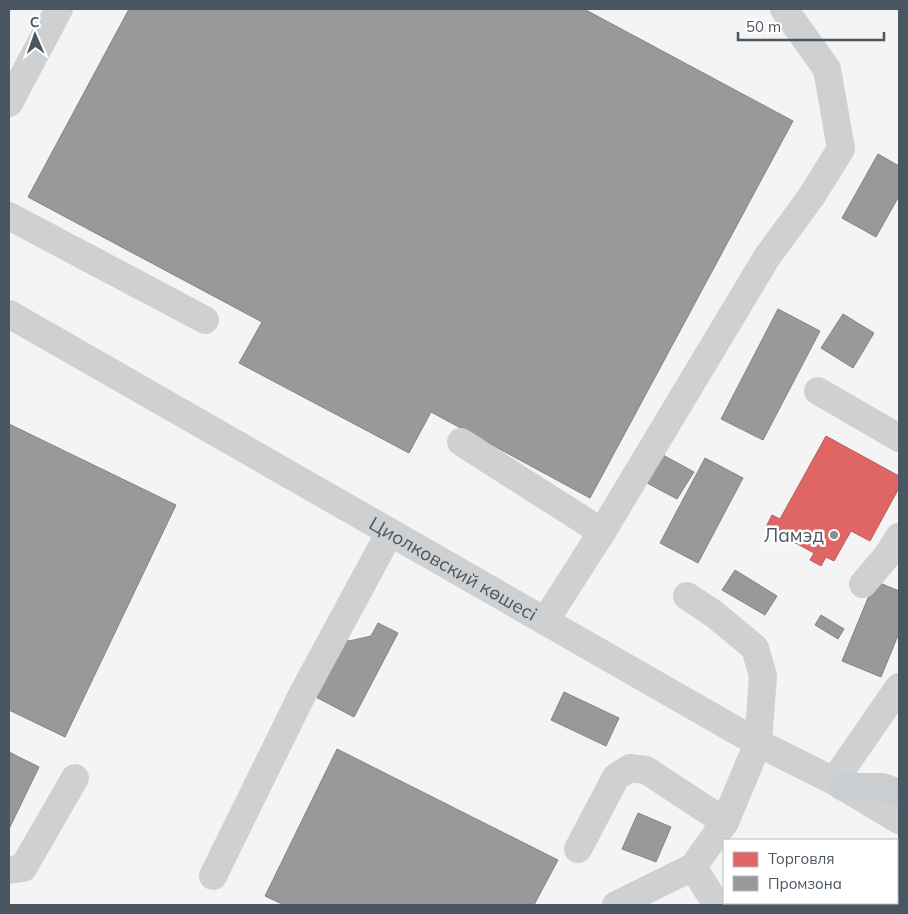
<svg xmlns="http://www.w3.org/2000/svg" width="908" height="914" font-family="Mulish,sans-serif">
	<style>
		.shops { fill: #e06666; stroke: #b36164 }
		.industry { fill: #999; stroke: #818588 }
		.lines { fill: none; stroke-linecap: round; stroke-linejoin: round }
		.minor { stroke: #ced0d2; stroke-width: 28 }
		.major { stroke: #caced1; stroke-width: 28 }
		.poi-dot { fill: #868d94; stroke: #fff; stroke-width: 2 }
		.labels { text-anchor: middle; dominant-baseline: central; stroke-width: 5; stroke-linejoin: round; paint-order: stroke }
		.poi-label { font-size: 19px; fill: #4a5661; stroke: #fff; text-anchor: end }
		.street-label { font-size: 19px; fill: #4a5661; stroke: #fff }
	</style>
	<rect width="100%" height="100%" fill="#f4f4f4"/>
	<path class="shops" d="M 826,436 L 899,476 L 899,488 L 870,541 L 851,531 L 834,561 L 826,557 L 821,566 L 810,560 L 814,553 L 766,527 L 772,515 L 780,519 Z"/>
	<path class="industry" d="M 129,9 L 584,9 L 793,121 L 590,498 L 431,412 L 409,453 L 239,363 L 262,322 L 28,197 Z
		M 878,154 L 899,166 L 899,196 L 876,237 L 842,218 Z
		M 778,309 L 820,331 L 763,440 L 721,419 Z
		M 843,314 L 874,333 L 853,368 L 821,348 Z
		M 9,424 L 176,505 L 65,737 L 9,710 Z
		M 663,455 L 694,472 L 677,499 L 647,483 Z
		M 705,458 L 743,478 L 698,563 L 660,543 Z
		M 735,570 L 777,596 L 765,615 L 722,590 Z
		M 875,581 L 899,591 L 899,633 L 881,677 L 842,661 Z
		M 821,615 L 844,629 L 838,639 L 815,625 Z
		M 378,623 L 398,633 L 354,717 L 312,695 L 342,638 L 349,641 L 371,636 Z
		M 564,692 L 619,718 L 606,746 L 551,720 Z
		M 337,749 L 558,860 L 534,905 L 284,905 L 265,896 Z
		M 9,752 L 39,767 L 9,829 Z
		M 638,813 L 671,827 L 656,862 L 622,849 Z"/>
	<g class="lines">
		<g class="minor">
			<path d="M 9,103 L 59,9"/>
			<path d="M 9,216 L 205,320"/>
			<path id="s1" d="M 9,314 L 758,743 L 834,781 L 899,820"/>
			<path d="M 818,391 L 899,438"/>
			<path d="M 461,442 L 602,532 L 545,621"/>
			<path d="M 602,532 L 767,257 L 811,197 L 841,149 L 827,69 L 784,9"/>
			<path d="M 863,584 L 887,556 L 899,537"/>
			<path d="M 834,781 L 899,687"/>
			<path d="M 578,849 L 616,777 L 630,768 L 646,770 L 725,822"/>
			<path d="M 693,867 L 717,905"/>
			<path d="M 9,870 L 23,868 L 75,778"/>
			<path d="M 213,876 L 302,695 L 390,532"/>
			<path d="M 811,903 L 812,905"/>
			<path d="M 616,905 L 693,867 L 725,822 L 758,743 L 763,676 L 755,648 L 714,614 L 687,596"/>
		</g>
		<path class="major" d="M 843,787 L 883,787 L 899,793"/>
	</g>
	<circle class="poi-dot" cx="834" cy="535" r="5"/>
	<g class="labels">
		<g class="poi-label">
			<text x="824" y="535">Ламэд</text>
		</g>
		<g class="street-label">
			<text stroke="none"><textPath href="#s1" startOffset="512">Циолковский көшесі</textPath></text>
		</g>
	</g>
	<rect width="908" height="914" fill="none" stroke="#4a5661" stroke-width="20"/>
	<rect x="723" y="839" width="175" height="65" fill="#ffffff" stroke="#b7bbc0"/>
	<rect x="733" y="852" width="25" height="15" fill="#e06666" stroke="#b7bbc0"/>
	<text x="768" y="864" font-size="15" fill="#4a5661">Торговля</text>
	<rect x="733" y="876" width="25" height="15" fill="#999999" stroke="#b7bbc0"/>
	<text x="768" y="889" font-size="15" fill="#4a5661">Промзона</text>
	<g transform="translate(35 35) rotate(358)" stroke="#ffffff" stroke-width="4" paint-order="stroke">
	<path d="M0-4L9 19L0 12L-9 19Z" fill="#4a5661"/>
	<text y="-8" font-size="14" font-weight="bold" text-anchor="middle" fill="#4a5661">С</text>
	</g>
	<path d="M738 32v8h146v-8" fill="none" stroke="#4a5661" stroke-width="2.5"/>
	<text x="746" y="32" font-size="15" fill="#4a5661" stroke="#ffffff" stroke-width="4" paint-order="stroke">50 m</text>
</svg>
